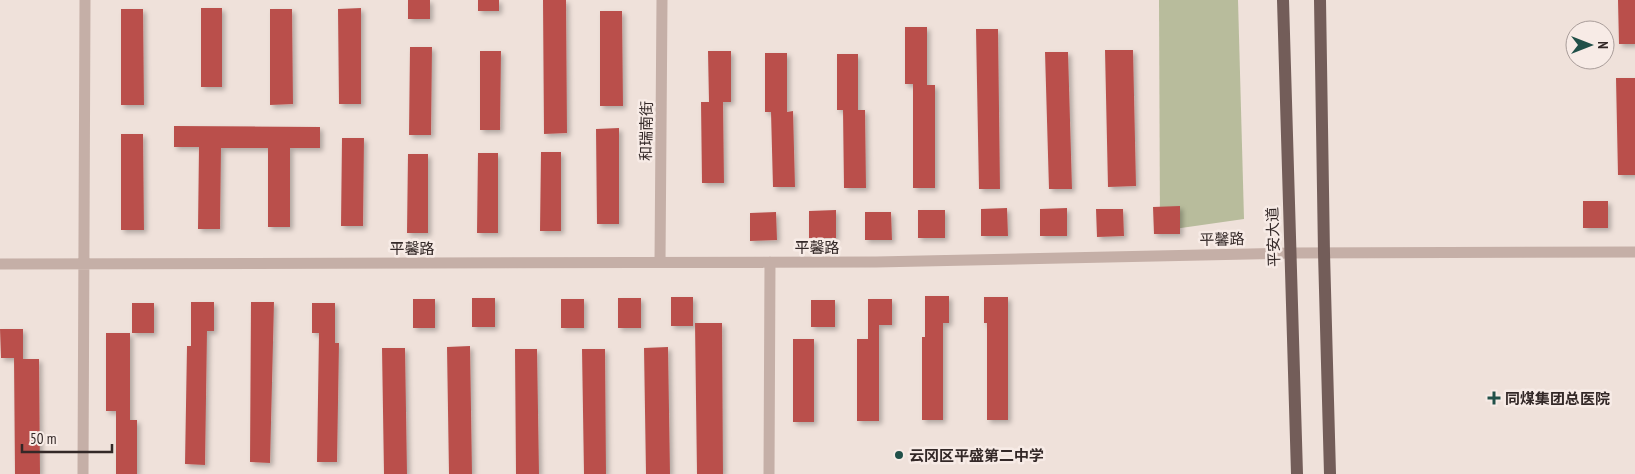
<svg xmlns="http://www.w3.org/2000/svg" width="1635" height="474" font-family="'PT Sans Narrow','Noto Sans SC',sans-serif">
	<style>
		.green { fill: #b8bc9c }
		.building { fill: #ba504c; filter: url(#shadow) }
		.lines { fill: none; stroke-linecap: round; stroke-linejoin: round }
		.street { stroke: #c5afa7; stroke-width: 11 }
		.primary { stroke: #735d59; stroke-width: 12 }
		.poi-dot { fill: #215049; stroke: #f7ebe6; stroke-width: 2 }
		.labels { text-anchor: middle; dominant-baseline: central; stroke-width: 5; stroke-linejoin: round; paint-order: stroke }
		.street-label { font-size: 15px; fill: #332827; stroke: #f7ebe6 }
		.poi-label { font-size: 15px; font-weight: bold; fill: #332827; stroke: #f7ebe6; text-anchor: start }
	</style>
	<defs>
		<filter id="shadow"><feDropShadow dx="3" dy="3" stdDeviation="2.5" flood-color="#0004"/></filter>
	</defs>
	<rect width="100%" height="100%" fill="#efe1da"/>
	<path class="green" d="M 1159,0 L 1238,0 L 1244,219 L 1160,231 Z"/>
	<path class="building" d="M 408,0 L 430,0 L 430,19 L 408,19 Z
		M 478,0 L 499,0 L 499,11 L 478,11 Z
		M 543,0 L 566,0 L 567,133 L 544,134 Z
		M 1618,0 L 1635,0 L 1635,44 L 1619,44 Z
		M 201,8 L 222,8 L 222,87 L 201,87 Z
		M 361,8 L 361,104 L 339,104 L 338,9 Z
		M 121,9 L 143,9 L 144,105 L 121,105 Z
		M 270,9 L 292,9 L 293,104 L 270,105 Z
		M 600,11 L 622,11 L 623,106 L 600,106 Z
		M 905,27 L 927,27 L 927,85 L 935,85 L 935,188 L 913,188 L 913,84 L 905,84 Z
		M 976,29 L 998,29 L 1000,189 L 979,189 Z
		M 410,47 L 432,47 L 431,135 L 409,135 Z
		M 1105,50 L 1133,50 L 1136,186 L 1108,187 Z
		M 480,51 L 501,51 L 500,130 L 480,130 Z
		M 708,51 L 731,51 L 731,102 L 723,102 L 724,183 L 702,183 L 701,102 L 709,102 Z
		M 1045,52 L 1068,52 L 1072,189 L 1049,189 Z
		M 765,53 L 787,53 L 787,112 L 793,111 L 795,187 L 773,187 L 771,112 L 765,112 Z
		M 837,54 L 858,54 L 858,110 L 865,110 L 866,188 L 844,188 L 843,110 L 837,110 Z
		M 1616,78 L 1635,78 L 1635,175 L 1618,175 Z
		M 174,126 L 320,127 L 320,148 L 290,148 L 290,227 L 268,227 L 268,148 L 221,148 L 220,229 L 198,229 L 199,147 L 174,147 Z
		M 619,128 L 619,224 L 597,224 L 596,129 Z
		M 121,134 L 143,134 L 144,230 L 121,230 Z
		M 342,138 L 364,138 L 363,226 L 341,226 Z
		M 541,152 L 561,152 L 561,231 L 540,231 Z
		M 478,153 L 498,153 L 498,233 L 477,233 Z
		M 408,154 L 428,154 L 428,233 L 407,233 Z
		M 1583,201 L 1608,201 L 1608,228 L 1583,228 Z
		M 1180,206 L 1180,234 L 1154,234 L 1153,207 Z
		M 1007,208 L 1008,236 L 981,236 L 981,209 Z
		M 1067,208 L 1067,236 L 1040,236 L 1040,209 Z
		M 1096,209 L 1123,209 L 1124,236 L 1097,237 Z
		M 836,210 L 836,238 L 809,238 L 809,211 Z
		M 918,210 L 945,210 L 945,238 L 918,238 Z
		M 776,212 L 777,240 L 750,241 L 750,213 Z
		M 865,212 L 891,212 L 892,240 L 865,240 Z
		M 925,296 L 949,296 L 949,323 L 943,323 L 943,420 L 922,420 L 922,337 L 925,337 Z
		M 671,297 L 693,297 L 693,326 L 671,326 Z
		M 984,297 L 1008,297 L 1008,420 L 987,420 L 987,323 L 984,323 Z
		M 472,298 L 495,298 L 495,327 L 472,327 Z
		M 618,298 L 641,298 L 641,328 L 618,328 Z
		M 413,299 L 435,299 L 435,328 L 413,328 Z
		M 561,299 L 584,299 L 584,328 L 561,328 Z
		M 868,299 L 892,299 L 892,325 L 879,325 L 879,421 L 857,421 L 857,339 L 868,339 Z
		M 811,300 L 835,300 L 835,327 L 811,327 Z
		M 191,302 L 214,302 L 214,331 L 207,331 L 205,465 L 185,464 L 187,346 L 191,346 Z
		M 251,302 L 274,302 L 270,463 L 250,462 Z
		M 132,303 L 154,303 L 154,333 L 132,333 Z
		M 312,303 L 335,303 L 335,343 L 339,343 L 337,462 L 317,462 L 319,333 L 312,333 Z
		M 695,323 L 722,323 L 723,474 L 697,474 Z
		M 0,329 L 23,329 L 23,359 L 39,359 L 40,474 L 15,474 L 14,358 L 1,358 Z
		M 106,333 L 130,333 L 130,420 L 137,420 L 137,474 L 116,474 L 116,411 L 106,411 Z
		M 793,339 L 814,339 L 814,422 L 793,422 Z
		M 470,346 L 472,474 L 449,474 L 447,347 Z
		M 668,347 L 670,474 L 646,474 L 644,348 Z
		M 382,348 L 405,348 L 407,474 L 384,474 Z
		M 515,349 L 537,349 L 539,474 L 516,474 Z
		M 582,349 L 605,349 L 606,474 L 584,474 Z"/>
	<g class="lines">
		<path class="street" d="M 660,262 L 662,0
			M 0,264 L 876,262 L 1290,253 L 1635,252
			M 83,474 L 85,0
			M 769,474 L 770,262"/>
		<path class="primary" d="M 1283,0 L 1297,474
			M 1320,0 L 1324,253 L 1330,474"/>
	</g>
	<g class="poi-dot">
		<path d="M1491.5 390.5h5v5h5v5h-5v5h-5v-5h-5v-5h5z"/>
		<circle cx="899" cy="455" r="5"/>
	</g>
	<g class="labels">
		<g class="street-label">
			<text transform="translate(646 131) rotate(-89)">和瑞南街</text>
			<text transform="translate(1273 237) rotate(-92)">平安大道</text>
			<text transform="translate(1222 239) rotate(-1)">平馨路</text>
			<text x="817" y="247">平馨路</text>
			<text x="412" y="248">平馨路</text>
		</g>
		<g class="poi-label">
			<text x="1505" y="398">同煤集团总医院</text>
			<text x="909" y="455">云冈区平盛第二中学</text>
		</g>
	</g>
	<g transform="translate(1590 45) rotate(90)"><circle r="24" fill="#f7ebe6" stroke="#a99d9a"/>
	<path d="M0-4L9 19L0 12L-9 19Z" fill="#215049"/>
	<text y="-8" font-size="14" font-weight="bold" text-anchor="middle" fill="#332827">N</text>
	</g>
	<path d="M22 444v8h90v-8" fill="none" stroke="#332827" stroke-width="2.5"/>
	<text x="30" y="444" font-size="15" fill="#332827" stroke="#f7ebe6" stroke-width="4" paint-order="stroke">50 m</text>
</svg>
